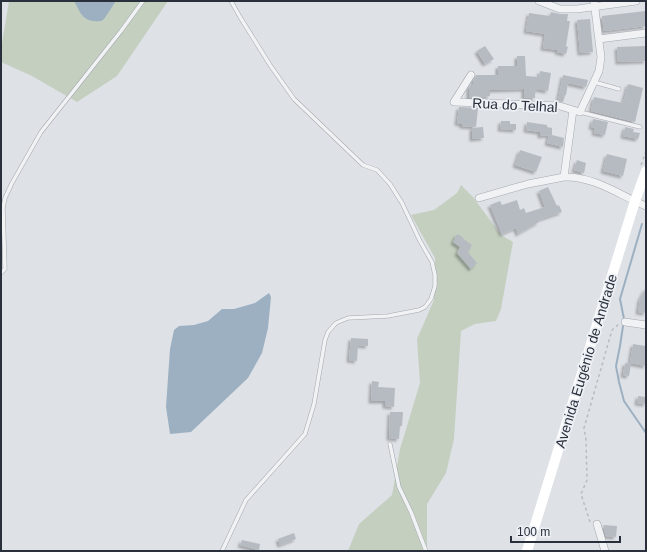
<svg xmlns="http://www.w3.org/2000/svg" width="647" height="552" font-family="Helvetica,sans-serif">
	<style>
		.green { fill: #c4cfc0 }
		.water { fill: #9cb0c2 }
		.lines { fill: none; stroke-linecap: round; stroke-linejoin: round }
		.stream { stroke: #9cb0c2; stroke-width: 2 }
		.building { fill: #b6bbc2; filter: url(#shadow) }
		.lane-casing { stroke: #a4a8af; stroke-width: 4.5 }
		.street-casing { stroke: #a4a8af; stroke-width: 8 }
		.path { stroke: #b8bcc0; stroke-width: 1.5; stroke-dasharray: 3 3; stroke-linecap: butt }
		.lane { stroke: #f0f2f4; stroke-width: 3.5 }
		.street { stroke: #f0f2f4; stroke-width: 7 }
		.secondary { stroke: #fff; stroke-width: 10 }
		.labels { text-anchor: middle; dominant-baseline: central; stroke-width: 3.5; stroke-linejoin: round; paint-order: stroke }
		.street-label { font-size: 14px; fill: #29303b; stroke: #edf0f4 }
	</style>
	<defs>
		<filter id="shadow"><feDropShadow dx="-2.5" dy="2.5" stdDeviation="1" flood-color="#0004"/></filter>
	</defs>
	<rect width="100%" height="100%" fill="#dee1e6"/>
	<path class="green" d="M 9,1 L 168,1 L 117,76 L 77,102 L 32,76 L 1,62 L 1,49 Z
		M 461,185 L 473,197 L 501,235 L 513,242 L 501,309 L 496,321 L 475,324 L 461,331 L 454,439 L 446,473 L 427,504 L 427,551 L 348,551 L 359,524 L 392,495 L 400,449 L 420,383 L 417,339 L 434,300 L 435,258 L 411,215 L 434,210 L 457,193 Z"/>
	<path class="water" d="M 74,1 L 116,1 C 112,6 107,16 103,20 C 100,22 97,21 93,21 C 81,19 80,11 74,1 Z
		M 269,293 L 271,297 L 268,328 L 262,353 L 248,378 L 191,432 L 170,434 L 166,407 L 170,349 L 174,330 L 179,326 L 194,325 L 208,321 L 222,309 L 234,309 L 255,303 Z"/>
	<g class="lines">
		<path class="stream" d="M 624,319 L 620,299 L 642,224
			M 623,326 L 620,346 L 616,366 L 619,382 L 624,401 L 646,433"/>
	</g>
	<path class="building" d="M 646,11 L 646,26 L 604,31 L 602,16 Z
		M 551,12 L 560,14 L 568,14 L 567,21 L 570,21 L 566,46 L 568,47 L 566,54 L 557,52 L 558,50 L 543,48 L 545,34 L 526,31 L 529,13 L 550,16 Z
		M 590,19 L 593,52 L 580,53 L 577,20 Z
		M 485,46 L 494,59 L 485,64 L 477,51 Z
		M 646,46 L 646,61 L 618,62 L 617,47 Z
		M 517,56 L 525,56 L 526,76 L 539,77 L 540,71 L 551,73 L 548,91 L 537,89 L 537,92 L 535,92 L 535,98 L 524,97 L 524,89 L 490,90 L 490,96 L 478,97 L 478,98 L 469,98 L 469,88 L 471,84 L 473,84 L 473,81 L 476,75 L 498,75 L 498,66 L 517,66 Z
		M 563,75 L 588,80 L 586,87 L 568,83 L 566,95 L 565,95 L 563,102 L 558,101 Z
		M 628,84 L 643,88 L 635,122 L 591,111 L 594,97 L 623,103 Z
		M 459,107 L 478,108 L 476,127 L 462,126 L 462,124 L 457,123 Z
		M 593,119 L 608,122 L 605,135 L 594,133 L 595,128 L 591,127 Z
		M 501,121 L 510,121 L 510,124 L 516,124 L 516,130 L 500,129 Z
		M 527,122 L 547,125 L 547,127 L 552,128 L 552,135 L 564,138 L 563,147 L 547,143 L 549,135 L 540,136 L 540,132 L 526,130 Z
		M 483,127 L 484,138 L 472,139 L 472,128 Z
		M 625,127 L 634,129 L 633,132 L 640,133 L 638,139 L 623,136 Z
		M 520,150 L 542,157 L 536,172 L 515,165 Z
		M 607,154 L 627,159 L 623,176 L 603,171 Z
		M 577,160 L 586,163 L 584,173 L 574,170 Z
		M 548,187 L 557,206 L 559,205 L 562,212 L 538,220 L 539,222 L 518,234 L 516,228 L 502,234 L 490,205 L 500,201 L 502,205 L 517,200 L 520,210 L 524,208 L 526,213 L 545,207 L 539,191 Z
		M 457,234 L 461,236 L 465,240 L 472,245 L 468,252 L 477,263 L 471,269 L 457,253 L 460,247 L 453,242 Z
		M 646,287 L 646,313 L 638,312 L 640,299 Z
		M 351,338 L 368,339 L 368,346 L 358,345 L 357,361 L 349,360 Z
		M 633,344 L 646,346 L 646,366 L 630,363 Z
		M 625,363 L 631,364 L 629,376 L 623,375 Z
		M 372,381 L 379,382 L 378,387 L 395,388 L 394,407 L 385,406 L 385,401 L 371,401 Z
		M 638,396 L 646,397 L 646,404 L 637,403 Z
		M 390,412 L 403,412 L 402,426 L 400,426 L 399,439 L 389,438 Z
		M 603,525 L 617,526 L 616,537 L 606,536 Z
		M 294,533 L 296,539 L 280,545 L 278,539 Z
		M 242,540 L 260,544 L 259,550 L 240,545 Z"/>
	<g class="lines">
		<g class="lane-casing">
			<path id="lane" d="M 594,82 L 619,89
				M 580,112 L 640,127
				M 1,273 L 5,269 L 3,208 L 5,198 L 12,183 L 41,132 L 121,31 L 143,1
				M 390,444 L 399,487 L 411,512 L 426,551
				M 222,551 L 246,500 L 305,434 L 314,404 L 325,340 L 328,332 L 336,323 L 348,318 L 388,316 L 419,310 L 425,307 L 431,299 L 435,286 L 435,275 L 432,262 L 420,241 L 402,203 L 390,184 L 377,170 L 363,165 L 294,99 L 270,65 L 240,17 L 231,1"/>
		</g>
		<g class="street-casing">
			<path id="street" d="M 539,1 L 560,9 L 577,9 L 636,1
				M 599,39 L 646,33
				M 471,75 L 454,102 L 560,106 L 573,110 L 564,177 C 594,176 619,195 646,206
				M 573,110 L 580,112 L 599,71 L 601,57 L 594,1
				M 479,198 L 528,184 L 564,177
				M 625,322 L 646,325
				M 597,524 L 605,551"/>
		</g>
		<path class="path" d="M 641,165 L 646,151
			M 590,522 L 581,494 L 587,480 L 586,440 L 584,428 L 612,330 L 619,324"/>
		<use href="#lane" class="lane"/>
		<use href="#street" class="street"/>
		<path class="secondary" d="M 527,551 L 635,201 L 646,171"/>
	</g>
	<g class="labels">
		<g class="street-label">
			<text transform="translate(515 105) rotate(3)">Rua do Telhal</text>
			<text transform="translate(586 361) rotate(-73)">Avenida Eugénio de Andrade</text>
		</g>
	</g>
	<rect width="647" height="552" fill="none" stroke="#29303b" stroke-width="4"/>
	<path d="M511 536v6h109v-6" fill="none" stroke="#29303b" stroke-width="2"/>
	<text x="517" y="536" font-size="12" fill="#29303b" stroke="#edf0f4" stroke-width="3" paint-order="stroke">100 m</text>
</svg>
